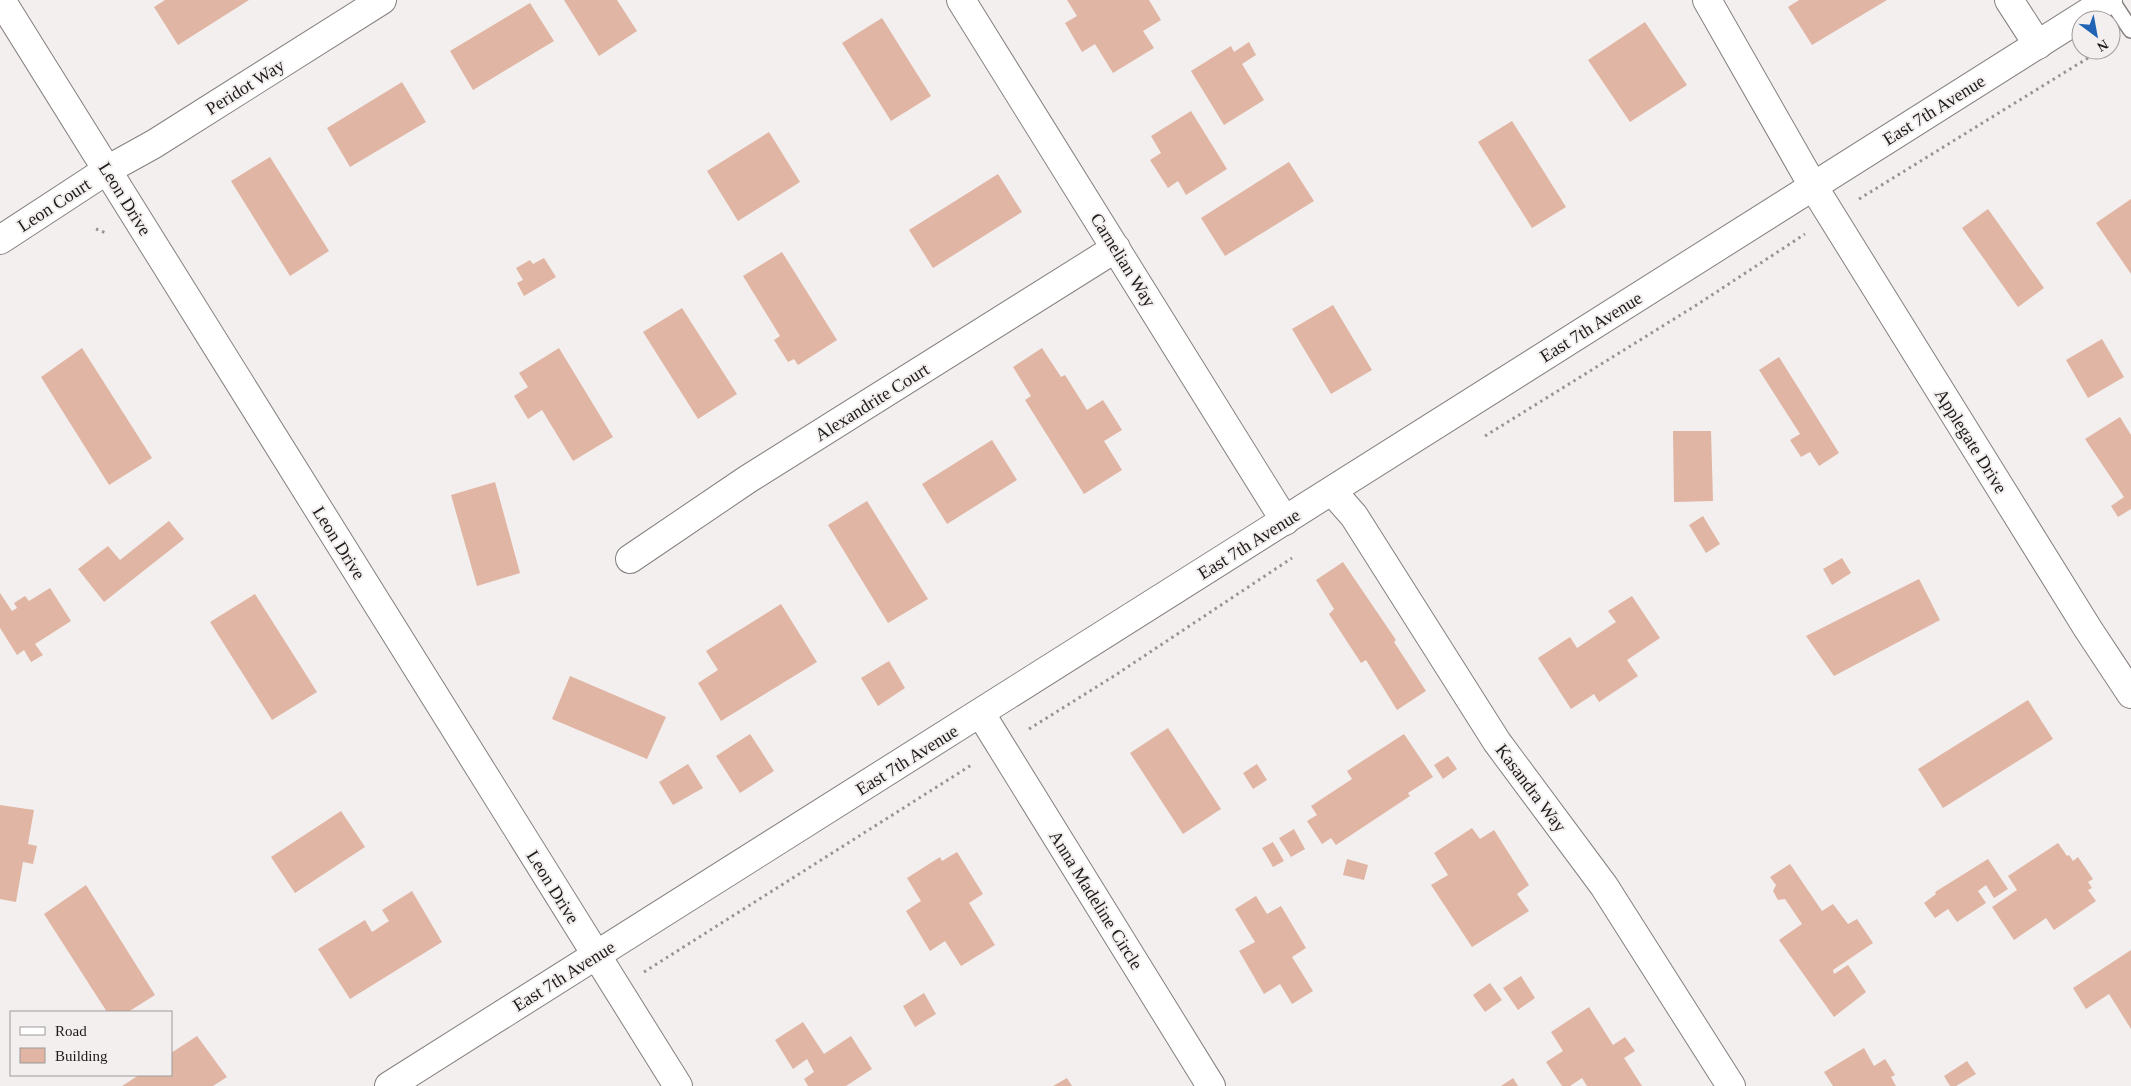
<svg xmlns="http://www.w3.org/2000/svg" width="2131" height="1086" font-family="Georgia,serif">
	<style>
		.building { fill: #e0b5a3 }
		.lines { fill: none; stroke-linecap: round; stroke-linejoin: round }
		.lane-casing { stroke: #84807f; stroke-width: 18 }
		.street-casing { stroke: #84807f; stroke-width: 30 }
		.secondary-casing { stroke: #84807f; stroke-width: 30 }
		.path { stroke: #979594; stroke-width: 3; stroke-dasharray: 2.5 4; stroke-linecap: butt }
		.lane { stroke: #fff; stroke-width: 15 }
		.street { stroke: #fff; stroke-width: 28 }
		.secondary { stroke: #fff; stroke-width: 28 }
		.labels { text-anchor: middle; dominant-baseline: central; stroke-width: 4; stroke-linejoin: round; paint-order: stroke }
		.street-label { font-size: 18px; fill: #1c1b1a; stroke: #f3efee }
	</style>
	<rect width="100%" height="100%" fill="#f3efee"/>
	<path class="building" d="M 165,0 L 249,0 L 178,45 L 154,7 Z
		M 564,0 L 617,0 L 637,31 L 599,56 Z
		M 1067,0 L 1149,0 L 1161,20 L 1143,31 L 1154,48 L 1113,73 L 1095,44 L 1082,52 L 1065,23 L 1077,16 Z
		M 1799,0 L 1887,0 L 1812,45 L 1788,7 Z
		M 530,3 L 554,41 L 473,90 L 450,51 Z
		M 882,18 L 931,96 L 891,121 L 842,43 Z
		M 1645,22 L 1687,85 L 1630,122 L 1588,60 Z
		M 1249,42 L 1256,55 L 1242,64 L 1264,100 L 1224,125 L 1191,71 L 1231,46 L 1234,52 Z
		M 402,82 L 426,122 L 350,167 L 327,128 Z
		M 1191,111 L 1227,169 L 1186,195 L 1178,181 L 1168,188 L 1150,160 L 1161,153 L 1151,136 Z
		M 1512,121 L 1566,207 L 1532,228 L 1478,142 Z
		M 769,132 L 800,182 L 738,221 L 707,171 Z
		M 270,157 L 329,251 L 290,276 L 231,181 Z
		M 1289,162 L 1314,201 L 1225,256 L 1201,218 Z
		M 998,174 L 1022,212 L 933,268 L 909,230 Z
		M 2131,199 L 2131,274 L 2096,223 Z
		M 1988,209 L 2044,288 L 2018,307 L 1962,228 Z
		M 782,252 L 837,340 L 798,365 L 794,359 L 788,362 L 774,340 L 780,336 L 743,276 Z
		M 544,258 L 556,277 L 524,296 L 517,283 L 523,280 L 516,268 L 530,260 L 533,264 Z
		M 1333,305 L 1372,370 L 1331,394 L 1292,329 Z
		M 682,308 L 737,394 L 698,419 L 643,332 Z
		M 2102,339 L 2124,377 L 2088,398 L 2066,360 Z
		M 82,348 L 152,458 L 109,485 L 41,377 Z
		M 559,348 L 613,437 L 573,461 L 542,410 L 528,419 L 514,396 L 528,387 L 519,373 Z
		M 1042,348 L 1061,377 L 1065,375 L 1087,410 L 1103,400 L 1122,430 L 1104,441 L 1122,470 L 1084,494 L 1025,400 L 1031,396 L 1013,367 Z
		M 1779,357 L 1839,453 L 1819,466 L 1810,452 L 1801,457 L 1790,440 L 1800,434 L 1759,370 Z
		M 2120,417 L 2131,435 L 2131,509 L 2118,517 L 2111,506 L 2124,497 L 2085,439 Z
		M 1673,431 L 1711,431 L 1713,501 L 1674,502 Z
		M 992,440 L 1017,480 L 947,524 L 922,484 Z
		M 495,482 L 520,573 L 477,586 L 451,495 Z
		M 867,501 L 928,599 L 888,623 L 828,525 Z
		M 1703,516 L 1720,544 L 1706,553 L 1689,525 Z
		M 169,521 L 184,539 L 104,602 L 78,569 L 108,546 L 120,560 Z
		M 1842,558 L 1851,573 L 1832,585 L 1823,569 Z
		M 1343,562 L 1396,640 L 1394,642 L 1426,691 L 1397,710 L 1366,660 L 1361,663 L 1329,614 L 1334,609 L 1316,580 Z
		M 1919,579 L 1940,620 L 1834,676 L 1806,636 Z
		M 50,588 L 71,621 L 35,644 L 43,655 L 31,662 L 24,650 L 17,655 L 0,628 L 0,593 L 12,611 L 17,608 L 14,603 L 25,596 L 29,601 Z
		M 255,594 L 317,692 L 272,720 L 210,622 Z
		M 1632,596 L 1660,638 L 1627,660 L 1638,676 L 1599,702 L 1594,694 L 1571,709 L 1538,658 L 1570,637 L 1577,648 L 1616,622 L 1608,611 Z
		M 781,604 L 817,662 L 721,721 L 698,683 L 718,670 L 706,651 Z
		M 889,661 L 905,688 L 878,706 L 861,678 Z
		M 570,676 L 666,717 L 647,759 L 552,719 Z
		M 2028,700 L 2053,739 L 1943,808 L 1918,769 Z
		M 1168,728 L 1221,809 L 1183,834 L 1130,753 Z
		M 750,734 L 774,771 L 740,793 L 716,756 Z
		M 1404,734 L 1433,777 L 1408,793 L 1410,796 L 1336,845 L 1331,838 L 1322,844 L 1307,821 L 1317,815 L 1311,806 L 1352,779 L 1347,771 Z
		M 1448,756 L 1457,769 L 1443,779 L 1434,765 Z
		M 688,764 L 703,788 L 673,805 L 659,782 Z
		M 1257,764 L 1267,780 L 1253,789 L 1243,773 Z
		M 0,805 L 34,810 L 28,844 L 37,846 L 33,864 L 23,862 L 16,902 L 0,899 Z
		M 341,811 L 365,847 L 295,893 L 271,857 Z
		M 1472,828 L 1480,839 L 1494,830 L 1529,885 L 1517,894 L 1529,911 L 1472,947 L 1431,885 L 1448,875 L 1434,853 Z
		M 1294,829 L 1305,849 L 1291,857 L 1279,838 Z
		M 1273,842 L 1284,861 L 1273,867 L 1262,848 Z
		M 2058,843 L 2067,856 L 2069,855 L 2073,861 L 2078,857 L 2093,879 L 2088,882 L 2092,888 L 2088,890 L 2096,901 L 2054,930 L 2046,918 L 2014,940 L 1992,907 L 2017,890 L 2008,876 Z
		M 957,852 L 983,894 L 969,903 L 995,945 L 961,966 L 945,941 L 930,951 L 906,911 L 921,901 L 907,878 L 940,857 L 942,861 Z
		M 1347,859 L 1368,865 L 1364,880 L 1343,875 Z
		M 1988,859 L 2008,889 L 1994,898 L 1986,885 L 1978,891 L 1986,903 L 1957,922 L 1948,909 L 1935,918 L 1924,903 L 1936,894 L 1935,892 Z
		M 1790,864 L 1822,911 L 1833,904 L 1848,924 L 1857,919 L 1873,943 L 1833,970 L 1834,974 L 1848,965 L 1866,992 L 1834,1017 L 1779,940 L 1802,924 L 1785,899 L 1778,900 L 1773,891 L 1776,885 L 1770,877 Z
		M 86,885 L 155,995 L 128,1012 L 107,1012 L 44,914 Z
		M 412,891 L 442,942 L 350,999 L 318,949 L 365,920 L 372,932 L 389,921 L 382,910 Z
		M 1256,896 L 1267,914 L 1281,906 L 1306,948 L 1292,957 L 1313,991 L 1292,1004 L 1280,984 L 1264,994 L 1239,951 L 1255,942 L 1235,909 Z
		M 2131,950 L 2131,1029 L 2109,994 L 2086,1009 L 2073,988 Z
		M 1521,976 L 1535,998 L 1518,1010 L 1503,988 Z
		M 1490,983 L 1502,1000 L 1485,1012 L 1473,995 Z
		M 924,993 L 936,1014 L 915,1027 L 903,1006 Z
		M 1589,1007 L 1613,1045 L 1625,1037 L 1635,1051 L 1624,1058 L 1642,1086 L 1587,1086 L 1582,1078 L 1570,1086 L 1562,1086 L 1546,1062 L 1563,1051 L 1551,1032 Z
		M 803,1022 L 824,1054 L 851,1036 L 872,1069 L 846,1086 L 808,1086 L 804,1079 L 814,1072 L 807,1059 L 793,1069 L 775,1040 Z
		M 197,1036 L 227,1077 L 213,1086 L 122,1086 L 139,1075 L 171,1075 L 171,1053 Z
		M 1864,1048 L 1874,1066 L 1885,1059 L 1895,1075 L 1891,1077 L 1896,1086 L 1833,1086 L 1824,1072 Z
		M 1967,1061 L 1976,1074 L 1956,1086 L 1950,1086 L 1944,1076 Z
		M 1067,1078 L 1072,1086 L 1053,1086 Z
		M 1513,1078 L 1518,1086 L 1501,1086 Z"/>
	<g class="lines">
		<g class="lane-casing">
			<path id="lane" d="M 2111,0 L 2131,30"/>
		</g>
		<g class="street-casing">
			<path id="street" d="M 961,0 L 1285,521
				M 1707,0 L 1813,186 L 2088,629 L 2131,694
				M 2009,0 L 2038,45
				M 0,240 L 107,170 L 154,144 L 382,0
				M 1332,491 L 1354,516 L 1497,742 L 1604,886 L 1731,1086
				M 630,559 L 748,479 L 1116,248
				M 981,714 L 1211,1086"/>
		</g>
		<g class="secondary-casing">
			<path id="secondary" d="M 1,0 L 678,1086
				M 389,1086 L 2108,0"/>
		</g>
		<path class="path" d="M 1859,199 L 2101,50
			M 96,229 L 106,233
			M 1485,436 L 1695,306 L 1805,234
			M 1029,729 L 1114,676 L 1292,558
			M 644,972 L 973,764"/>
		<use href="#lane" class="lane"/>
		<use href="#street" class="street"/>
		<use href="#secondary" class="secondary"/>
	</g>
	<g class="labels">
		<g class="street-label">
			<text transform="translate(245 87) rotate(-32)">Peridot Way</text>
			<text transform="translate(1934 110) rotate(-32)">East 7th Avenue</text>
			<text transform="translate(125 199) rotate(58)">Leon Drive</text>
			<text transform="translate(54 205) rotate(-33)">Leon Court</text>
			<text transform="translate(1123 260) rotate(58)">Carnelian Way</text>
			<text transform="translate(1591 327) rotate(-32)">East 7th Avenue</text>
			<text transform="translate(872 402) rotate(-32)">Alexandrite Court</text>
			<text transform="translate(1971 441) rotate(58)">Applegate Drive</text>
			<text transform="translate(339 543) rotate(58)">Leon Drive</text>
			<text transform="translate(1249 544) rotate(-32)">East 7th Avenue</text>
			<text transform="translate(907 760) rotate(-32)">East 7th Avenue</text>
			<text transform="translate(1531 788) rotate(53)">Kasandra Way</text>
			<text transform="translate(553 887) rotate(58)">Leon Drive</text>
			<text transform="translate(1096 900) rotate(58)">Anna Madeline Circle</text>
			<text transform="translate(564 976) rotate(-32)">East 7th Avenue</text>
		</g>
	</g>
	<rect x="10" y="1011" width="162" height="65" fill="#f3efee" stroke="#9d9a99"/>
	<rect x="20" y="1027" width="25" height="8" fill="#ffffff" stroke="#9d9a99"/>
	<text x="55" y="1036" font-size="15" fill="#1c1b1a">Road</text>
	<rect x="20" y="1048" width="25" height="15" fill="#e0b5a3" stroke="#9d9a99"/>
	<text x="55" y="1061" font-size="15" fill="#1c1b1a">Building</text>
	<g transform="translate(2096 35) rotate(148)"><circle r="24" fill="#f3efee" stroke="#9d9a99"/>
	<path d="M0-4L9 19L0 12L-9 19Z" fill="#2063b4"/>
	<text y="-8" font-size="14" font-weight="bold" text-anchor="middle" fill="#1c1b1a">N</text>
	</g>
</svg>
